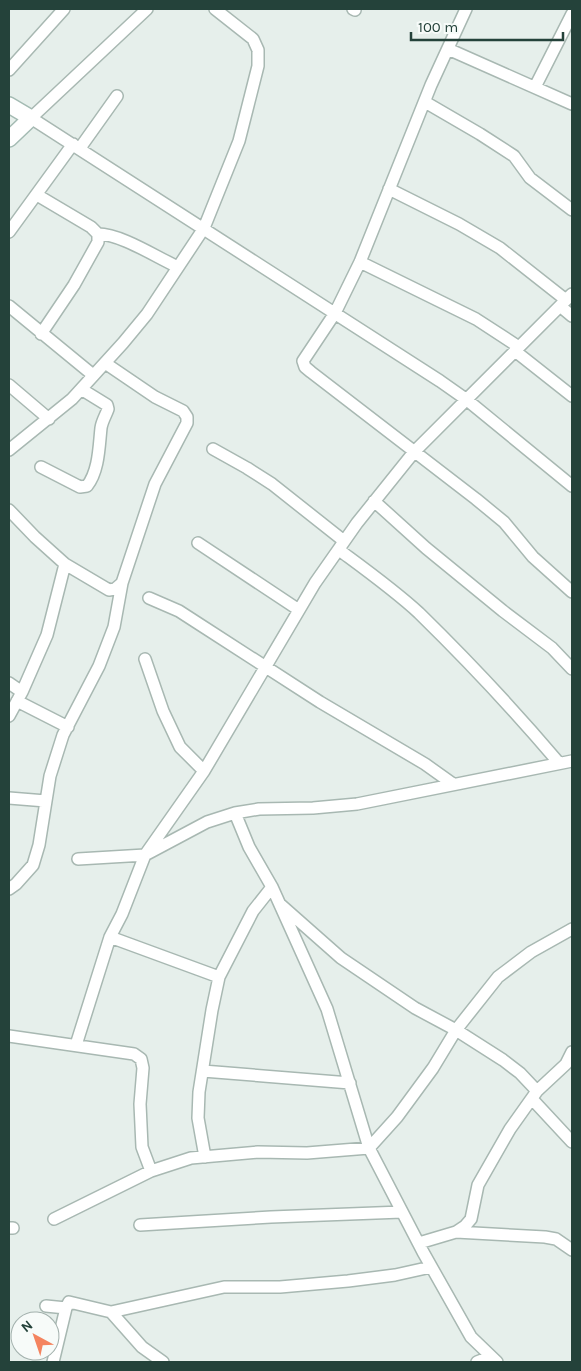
<svg xmlns="http://www.w3.org/2000/svg" width="581" height="1371" font-family="Karla,sans-serif">
	<style>
		.lines { fill: none; stroke-linecap: round; stroke-linejoin: round }
		.street-casing { stroke: #a8b8b2; stroke-width: 14 }
		.secondary-casing { stroke: #a4bbb3; stroke-width: 18 }
		.street { stroke: #fff; stroke-width: 11 }
		.secondary { stroke: #fff; stroke-width: 15 }
	</style>
	<rect width="100%" height="100%" fill="#e6efeb"/>
	<g class="lines">
		<g class="street-casing">
			<path id="street" d="M 147,9 L 31,118 L 440,381 L 467,400 L 572,486
				M 353,9 L 355,10
				M 466,9 L 431,85 L 360,262 L 335,313 L 303,361 L 305,367 L 311,372 L 476,499 L 504,522 L 533,557 L 572,592
				M 448,49 L 572,104
				M 9,70 L 64,9
				M 535,87 L 572,14
				M 425,102 L 480,134 L 514,156 L 530,178 L 572,210
				M 80,148 L 117,96
				M 389,189 L 459,224 L 500,248 L 566,300
				M 37,195 L 91,227 L 98,234 L 98,242 L 74,285 L 41,334
				M 9,232 L 73,144
				M 98,234 C 121,234 156,257 178,267
				M 360,262 L 476,319 L 519,347
				M 9,306 L 93,375
				M 560,306 L 572,316
				M 515,351 L 572,396
				M 9,385 L 49,419
				M 213,449 L 247,468 L 272,484 L 344,541
				M 9,450 L 72,399 L 123,343 L 147,314 L 204,228 L 239,141 L 258,66 L 258,50 L 253,39 L 215,9
				M 41,467 L 80,487 L 87,486 C 99,471 99,446 101,428 C 102,421 106,415 108,409 L 107,405 L 81,389
				M 374,501 L 426,548 L 503,611 L 552,648 L 572,669
				M 9,510 L 35,537 L 65,564 L 109,590 L 115,589 L 122,583 L 155,484 L 187,423 L 187,417 L 183,411 L 155,397 L 105,363
				M 198,543 L 299,610
				M 339,550 C 366,570 394,590 419,613 C 468,661 515,711 559,763
				M 149,598 L 179,611 L 196,622 L 320,702 L 425,764 L 453,784
				M 145,659 L 163,711 L 180,747 L 204,771
				M 9,683 L 22,692
				M 17,701 L 68,727
				M 9,716 L 22,692 L 47,635 L 65,564
				M 9,798 L 46,801
				M 235,813 L 249,847 L 272,887 L 327,1009 L 369,1148 L 423,1252 L 471,1337 L 497,1362
				M 78,859 L 145,855 L 207,822 L 235,813 L 259,809 L 313,808 L 357,804 L 572,761
				M 9,889 L 16,884 L 33,865 L 39,845 L 50,776 L 63,735 L 99,666 L 114,627 L 122,583
				M 281,905 L 341,958 L 415,1008 L 456,1030 L 503,1060 L 520,1073 L 537,1091
				M 110,937 L 219,977
				M 9,1036 L 134,1054 L 141,1059 L 143,1068 L 140,1104 L 142,1147 L 151,1171
				M 76,1045 L 110,937 L 122,914 L 145,855 L 204,771 L 315,583 L 357,523 L 414,452 L 572,294
				M 203,1071 L 350,1083
				M 532,1099 L 572,1142
				M 205,1157 L 198,1118 L 199,1092 L 212,1010 L 219,977 L 253,911 L 272,887
				M 54,1219 L 151,1171 L 191,1158 L 258,1152 L 307,1153 L 369,1148 L 397,1117 L 433,1068 L 456,1030 L 498,977 L 531,952 L 572,929
				M 140,1225 L 271,1217 L 402,1212
				M 9,1228 L 13,1228
				M 456,1232 L 545,1237 L 556,1239 L 572,1250
				M 419,1243 L 456,1232 L 465,1226 L 471,1219 L 478,1185 L 510,1129 L 537,1091 L 566,1064 L 572,1052
				M 46,1306 L 66,1308 L 69,1302 L 111,1312 L 224,1287 L 280,1287 L 348,1281 L 395,1275 L 431,1267
				M 111,1312 L 142,1347 L 163,1362
				M 53,1362 L 66,1308
				M 477,1362 L 490,1357"/>
		</g>
		<g class="secondary-casing">
			<path id="secondary" d="M 9,105 L 31,118 L 9,139"/>
		</g>
		<use href="#street" class="street"/>
		<use href="#secondary" class="secondary"/>
	</g>
	<rect width="581" height="1371" fill="none" stroke="#24423a" stroke-width="20"/>
	<g transform="translate(35 1336) rotate(320)"><circle r="24" fill="#f7fbf9" stroke="#a3b1ad"/>
	<path d="M0-4L9 19L0 12L-9 19Z" fill="#f4845f"/>
	<text y="-8" font-size="14" font-weight="bold" text-anchor="middle" fill="#24423a">N</text>
	</g>
	<path d="M411 32v8h152v-8" fill="none" stroke="#24423a" stroke-width="2.5"/>
	<text x="418" y="32" font-size="15" fill="#24423a" stroke="#f7fbf9" stroke-width="4" paint-order="stroke">100 m</text>
</svg>
